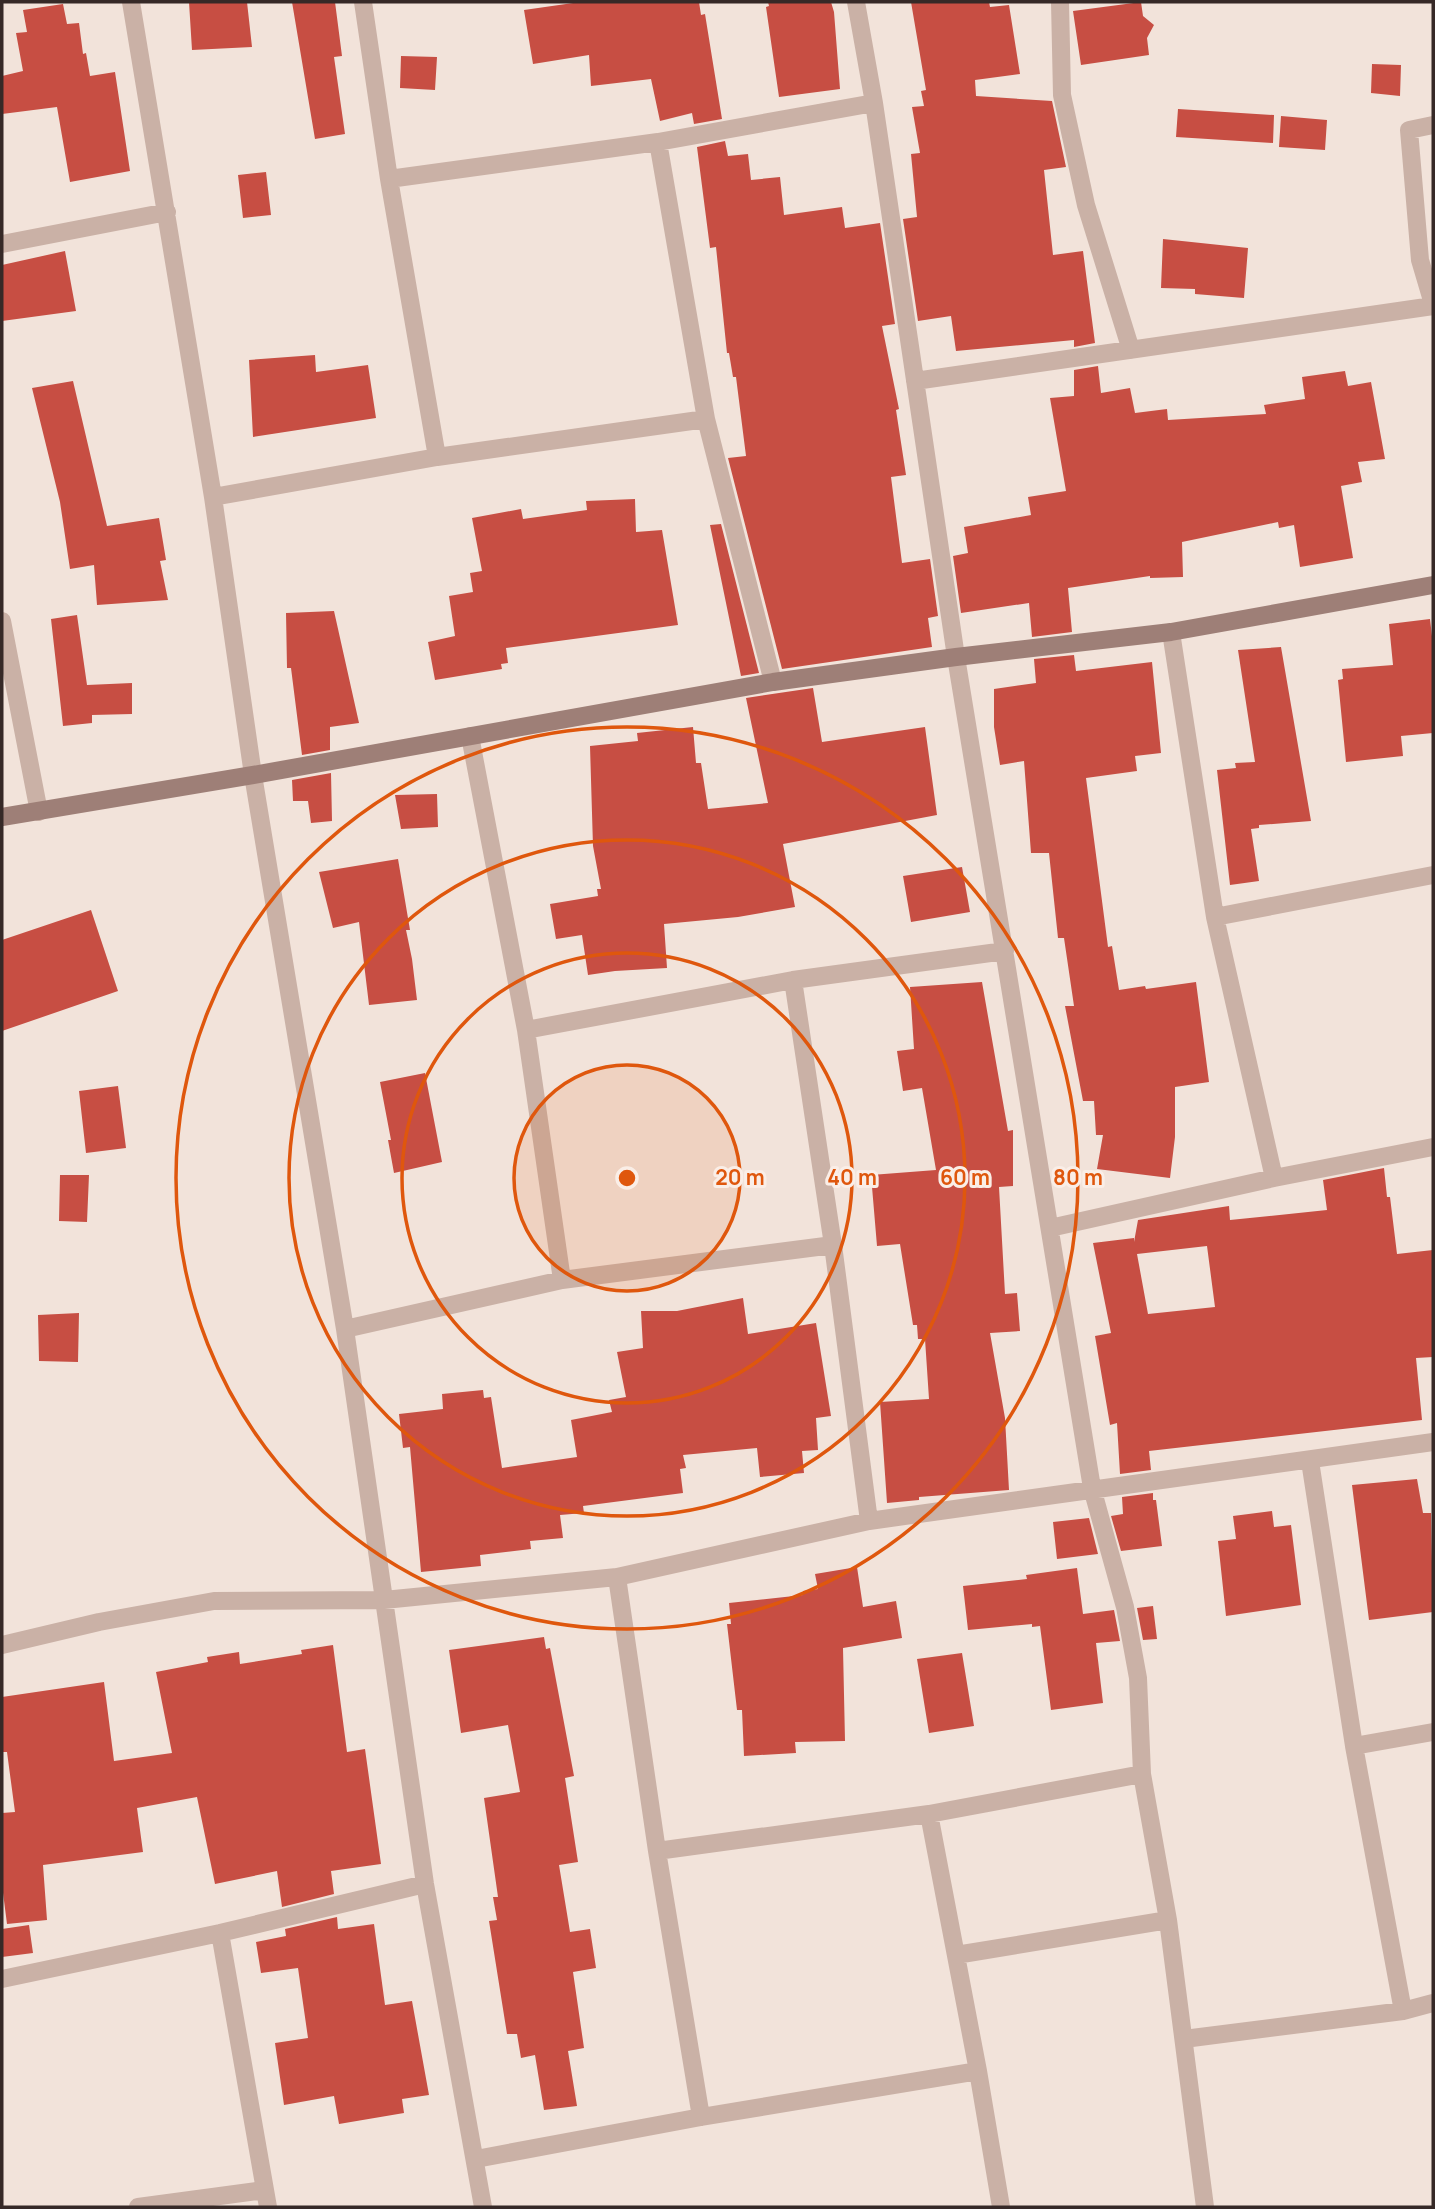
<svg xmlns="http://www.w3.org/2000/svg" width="1435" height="2209" font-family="Manrope,sans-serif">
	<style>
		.building { fill: #c74e43; fill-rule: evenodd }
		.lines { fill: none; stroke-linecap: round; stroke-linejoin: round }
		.street { stroke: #cab1a6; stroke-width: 18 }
		.secondary { stroke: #9e7f77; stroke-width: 18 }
		.ring { fill: none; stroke: #df570d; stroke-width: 3.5 }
		.centre { fill: #df570d; stroke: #faeee7; stroke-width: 3.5 }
		.ring-label { font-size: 21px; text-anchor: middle; font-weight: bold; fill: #df570d; stroke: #faeee7; stroke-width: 6; stroke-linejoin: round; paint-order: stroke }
	</style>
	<rect width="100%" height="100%" fill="#f2e3da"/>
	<path class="building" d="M 189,2 L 247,2 L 252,47 L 192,50 Z
		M 292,2 L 335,2 L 342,56 L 334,57 L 345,134 L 315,139 Z
		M 580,2 L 699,2 L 701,15 L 705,14 L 722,119 L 694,124 L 692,113 L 660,121 L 651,79 L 591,86 L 589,55 L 533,64 L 524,10 Z
		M 768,2 L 831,2 L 834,12 L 840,89 L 779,97 L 766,7 L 769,6 Z
		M 911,2 L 989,2 L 990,7 L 1009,5 L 1020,74 L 975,80 L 976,96 L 1052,101 L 1066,167 L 1044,170 L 1053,255 L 1083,251 L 1095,343 L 1074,347 L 1074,340 L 956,351 L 951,316 L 918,321 L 903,219 L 917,217 L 911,154 L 920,153 L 912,107 L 924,106 L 921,91 L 926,90 Z
		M 1141,2 L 1143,16 L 1154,25 L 1147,38 L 1149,55 L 1081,65 L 1073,11 Z
		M 63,4 L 67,24 L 79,23 L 83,54 L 86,53 L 90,76 L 115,72 L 130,171 L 70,182 L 57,107 L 2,114 L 2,76 L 23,71 L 16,33 L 27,32 L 23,10 Z
		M 401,56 L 437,57 L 435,90 L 400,88 Z
		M 1372,64 L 1401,65 L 1400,96 L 1371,93 Z
		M 1178,109 L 1274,115 L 1273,143 L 1176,137 Z
		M 1281,116 L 1327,120 L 1325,150 L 1279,147 Z
		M 725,141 L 728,156 L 748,154 L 751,180 L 780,177 L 784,215 L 842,207 L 845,228 L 880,223 L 895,324 L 882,326 L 899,409 L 896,410 L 906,475 L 891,477 L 902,563 L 930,559 L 938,616 L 928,618 L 932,647 L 782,669 L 728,458 L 746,456 L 736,377 L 733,377 L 729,353 L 727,353 L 716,247 L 710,248 L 697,147 Z
		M 266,172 L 271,215 L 243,218 L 238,175 Z
		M 1163,239 L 1248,248 L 1244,298 L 1195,294 L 1195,289 L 1161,288 Z
		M 65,251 L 76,311 L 2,321 L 2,265 Z
		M 315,355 L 316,372 L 368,365 L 376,418 L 253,437 L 249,360 Z
		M 1098,366 L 1101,393 L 1130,388 L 1135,413 L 1167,409 L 1168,420 L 1266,414 L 1264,405 L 1305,399 L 1302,377 L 1345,371 L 1348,386 L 1371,382 L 1385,459 L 1358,462 L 1362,482 L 1341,486 L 1353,558 L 1300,567 L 1294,525 L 1279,528 L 1278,522 L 1182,542 L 1183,577 L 1150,578 L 1150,576 L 1068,588 L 1072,632 L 1032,637 L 1029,603 L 961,613 L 953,556 L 968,553 L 964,527 L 1031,515 L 1028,497 L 1066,491 L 1050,398 L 1074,396 L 1074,370 Z
		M 73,381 L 107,526 L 159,518 L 166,560 L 160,561 L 168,600 L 97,605 L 94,565 L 70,569 L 60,502 L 32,388 Z
		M 635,499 L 636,532 L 662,530 L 678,625 L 506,648 L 508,663 L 501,664 L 502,669 L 435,680 L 428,642 L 455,636 L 449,596 L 473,592 L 470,573 L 482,571 L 472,518 L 521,509 L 523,519 L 587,510 L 586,501 Z
		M 721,524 L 759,673 L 741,676 L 710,525 Z
		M 334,611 L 359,723 L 330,727 L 330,750 L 302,755 L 291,668 L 287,668 L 286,613 Z
		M 77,615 L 87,685 L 132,683 L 132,714 L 92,715 L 92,723 L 63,726 L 51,619 Z
		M 1430,619 L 1433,645 L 1433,733 L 1401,736 L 1403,756 L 1346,762 L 1338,680 L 1343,679 L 1342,669 L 1393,665 L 1389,624 Z
		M 1281,647 L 1311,821 L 1259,825 L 1259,828 L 1251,829 L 1259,881 L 1230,885 L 1217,770 L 1236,768 L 1235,763 L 1255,762 L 1238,650 Z
		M 1074,655 L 1076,671 L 1152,662 L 1161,753 L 1135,756 L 1137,771 L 1086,778 L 1108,947 L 1112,946 L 1119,990 L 1145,986 L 1146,989 L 1196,982 L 1209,1082 L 1175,1087 L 1175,1137 L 1170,1178 L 1097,1169 L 1103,1135 L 1096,1135 L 1094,1101 L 1083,1101 L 1065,1006 L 1074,1006 L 1064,938 L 1058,938 L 1049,853 L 1031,853 L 1024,761 L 1000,765 L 994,727 L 994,689 L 1036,683 L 1034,659 Z
		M 813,688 L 822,742 L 925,727 L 937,815 L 783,844 L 795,907 L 738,917 L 664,924 L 667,968 L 615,971 L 588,975 L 582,935 L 556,939 L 550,904 L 598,896 L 597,889 L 601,889 L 593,846 L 590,746 L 638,741 L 637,733 L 693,727 L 696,763 L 701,763 L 708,809 L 768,803 L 746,698 Z
		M 331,773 L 332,821 L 311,823 L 308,801 L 293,801 L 292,780 Z
		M 437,794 L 438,827 L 401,829 L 395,795 Z
		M 398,859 L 410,930 L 406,930 L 412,959 L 417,1000 L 369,1005 L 359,922 L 333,928 L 319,872 Z
		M 962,867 L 970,912 L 911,922 L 903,876 Z
		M 91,910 L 118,991 L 2,1031 L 2,940 Z
		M 982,982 L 1008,1131 L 1013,1130 L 1013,1186 L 999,1187 L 1005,1294 L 1017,1293 L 1020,1331 L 990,1333 L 1005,1418 L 1009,1490 L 919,1497 L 919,1500 L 887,1503 L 880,1402 L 929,1399 L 925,1339 L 918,1339 L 917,1325 L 913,1325 L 900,1244 L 877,1246 L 871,1175 L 936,1170 L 922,1088 L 903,1091 L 897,1051 L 914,1049 L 910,987 Z
		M 425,1073 L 442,1162 L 394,1173 L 388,1140 L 391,1140 L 380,1082 Z
		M 118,1086 L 126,1148 L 86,1153 L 79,1091 Z
		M 1384,1168 L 1387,1197 L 1390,1197 L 1397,1254 L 1433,1250 L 1433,1357 L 1416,1358 L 1422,1420 L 1149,1451 L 1151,1470 L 1120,1474 L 1117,1423 L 1110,1425 L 1095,1336 L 1111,1333 L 1093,1243 L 1134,1238 L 1134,1242 L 1138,1220 L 1229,1206 L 1230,1220 L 1327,1210 L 1323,1180 ZM 1207,1246 L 1215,1307 L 1148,1314 L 1137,1254 Z
		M 60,1175 L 89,1175 L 87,1222 L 59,1221 Z
		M 743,1298 L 748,1334 L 816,1323 L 831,1416 L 816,1418 L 818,1450 L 802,1451 L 804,1473 L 760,1477 L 757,1448 L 683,1455 L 686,1468 L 680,1469 L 683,1493 L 583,1506 L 584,1513 L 560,1515 L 563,1538 L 530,1541 L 531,1549 L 480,1555 L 481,1566 L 421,1572 L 410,1447 L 403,1448 L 399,1414 L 443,1409 L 442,1394 L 483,1390 L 484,1398 L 491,1397 L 502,1468 L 577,1457 L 571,1420 L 612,1412 L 609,1400 L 626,1397 L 617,1352 L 643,1348 L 641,1311 L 677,1311 Z
		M 79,1313 L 78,1362 L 39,1361 L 38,1315 Z
		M 1417,1479 L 1423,1513 L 1431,1513 L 1433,1612 L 1369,1620 L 1352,1485 Z
		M 1153,1493 L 1153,1500 L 1156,1500 L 1162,1546 L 1121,1551 L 1111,1516 L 1123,1514 L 1122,1497 Z
		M 1272,1511 L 1274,1527 L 1291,1525 L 1301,1605 L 1226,1616 L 1218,1541 L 1236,1539 L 1233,1516 Z
		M 1089,1518 L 1098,1554 L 1057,1559 L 1053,1522 Z
		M 857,1567 L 863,1607 L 896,1601 L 902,1638 L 843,1648 L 845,1741 L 795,1742 L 796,1753 L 744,1756 L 742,1710 L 737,1710 L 727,1624 L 731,1624 L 729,1603 L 803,1595 L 803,1591 L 818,1589 L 815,1574 Z
		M 1077,1568 L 1083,1614 L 1114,1610 L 1120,1641 L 1096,1643 L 1103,1703 L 1051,1710 L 1040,1626 L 1032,1627 L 1032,1624 L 968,1630 L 963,1586 L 1027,1579 L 1026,1575 Z
		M 1153,1606 L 1157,1639 L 1143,1640 L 1137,1608 Z
		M 544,1637 L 546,1649 L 550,1648 L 574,1776 L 565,1778 L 578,1862 L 559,1865 L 570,1932 L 590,1929 L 596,1968 L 573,1972 L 584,2048 L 568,2051 L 577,2106 L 544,2110 L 535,2055 L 521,2058 L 517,2034 L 507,2034 L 489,1921 L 497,1920 L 493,1897 L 498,1897 L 484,1798 L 520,1792 L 508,1725 L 461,1733 L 449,1650 Z
		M 333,1645 L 347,1752 L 365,1749 L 381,1864 L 331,1871 L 334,1894 L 282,1907 L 277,1871 L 215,1884 L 197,1797 L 137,1808 L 143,1852 L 43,1865 L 47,1920 L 7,1924 L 2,1885 L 2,1813 L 15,1812 L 7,1752 L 2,1752 L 2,1697 L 104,1682 L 114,1761 L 172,1753 L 156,1672 L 208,1662 L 207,1657 L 239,1652 L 240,1664 L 302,1654 L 301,1650 Z
		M 962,1653 L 974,1726 L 929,1733 L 917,1659 Z
		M 337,1917 L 338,1929 L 374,1924 L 385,2005 L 412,2001 L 429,2095 L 402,2099 L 404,2113 L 339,2124 L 334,2096 L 284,2105 L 275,2043 L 308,2038 L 298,1968 L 261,1973 L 256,1942 L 286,1936 L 285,1929 Z
		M 29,1925 L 33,1953 L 2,1957 L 2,1929 Z"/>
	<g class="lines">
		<path class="street" d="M 131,2 L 213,497 L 253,775 L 345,1329 L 425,1884 L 483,2207
			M 363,2 L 389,179 L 437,457
			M 856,2 L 874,103 L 956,657 L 1092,1488 L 1125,1607 L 1138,1678 L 1142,1774
			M 1060,2 L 1062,95 L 1086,205 L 1131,350
			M 1433,125 L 1409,130 L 1420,260 L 1433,304
			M 658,142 L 706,419 L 773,682
			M 389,179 L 658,142 L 874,103
			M 2,244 L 167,212
			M 915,381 L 1433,306
			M 213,497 L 437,457 L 706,419
			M 2,621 L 39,812
			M 1171,632 L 1215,917 L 1274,1178
			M 470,736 L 526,1030 L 562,1280
			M 1215,917 L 1433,875
			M 793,980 L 833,1245 L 869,1521
			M 526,1030 L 793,980 L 1005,951
			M 1050,1228 L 1274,1178 L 1433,1147
			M 345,1329 L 562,1280 L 833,1245
			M 1310,1461 L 1354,1746 L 1403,2011
			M 617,1577 L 657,1851 L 701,2117
			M 2,1645 L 99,1622 L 214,1601 L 384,1600 L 617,1577 L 869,1521 L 1433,1442
			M 1354,1746 L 1433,1732
			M 929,1814 L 978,2071 L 1001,2207
			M 657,1851 L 929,1814 L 1142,1774 L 1168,1920 L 1205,2207
			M 220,1933 L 268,2207
			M 956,1955 L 1168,1920
			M 2,1979 L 220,1933 L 425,1884
			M 1184,2039 L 1403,2011 L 1433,2003
			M 476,2159 L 701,2117 L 978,2071
			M 138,2207 L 265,2190"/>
		<path class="secondary" d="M 2,817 L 253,775 L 773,682 L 956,657 L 1171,632 L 1433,585"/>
	</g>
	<circle cx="627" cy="1178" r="113" fill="#df570d" fill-opacity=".12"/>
	<g class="ring">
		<circle cx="627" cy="1178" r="113"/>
		<circle cx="627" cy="1178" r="225"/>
		<circle cx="627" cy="1178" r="338"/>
		<circle cx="627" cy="1178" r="451"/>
	</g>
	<circle cx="627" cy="1178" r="10" class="centre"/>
	<g class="ring-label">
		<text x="740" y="1185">20 m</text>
		<text x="852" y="1185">40 m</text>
		<text x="965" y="1185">60 m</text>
		<text x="1078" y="1185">80 m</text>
	</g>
	<rect width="1435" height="2209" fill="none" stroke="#362927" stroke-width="7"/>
</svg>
